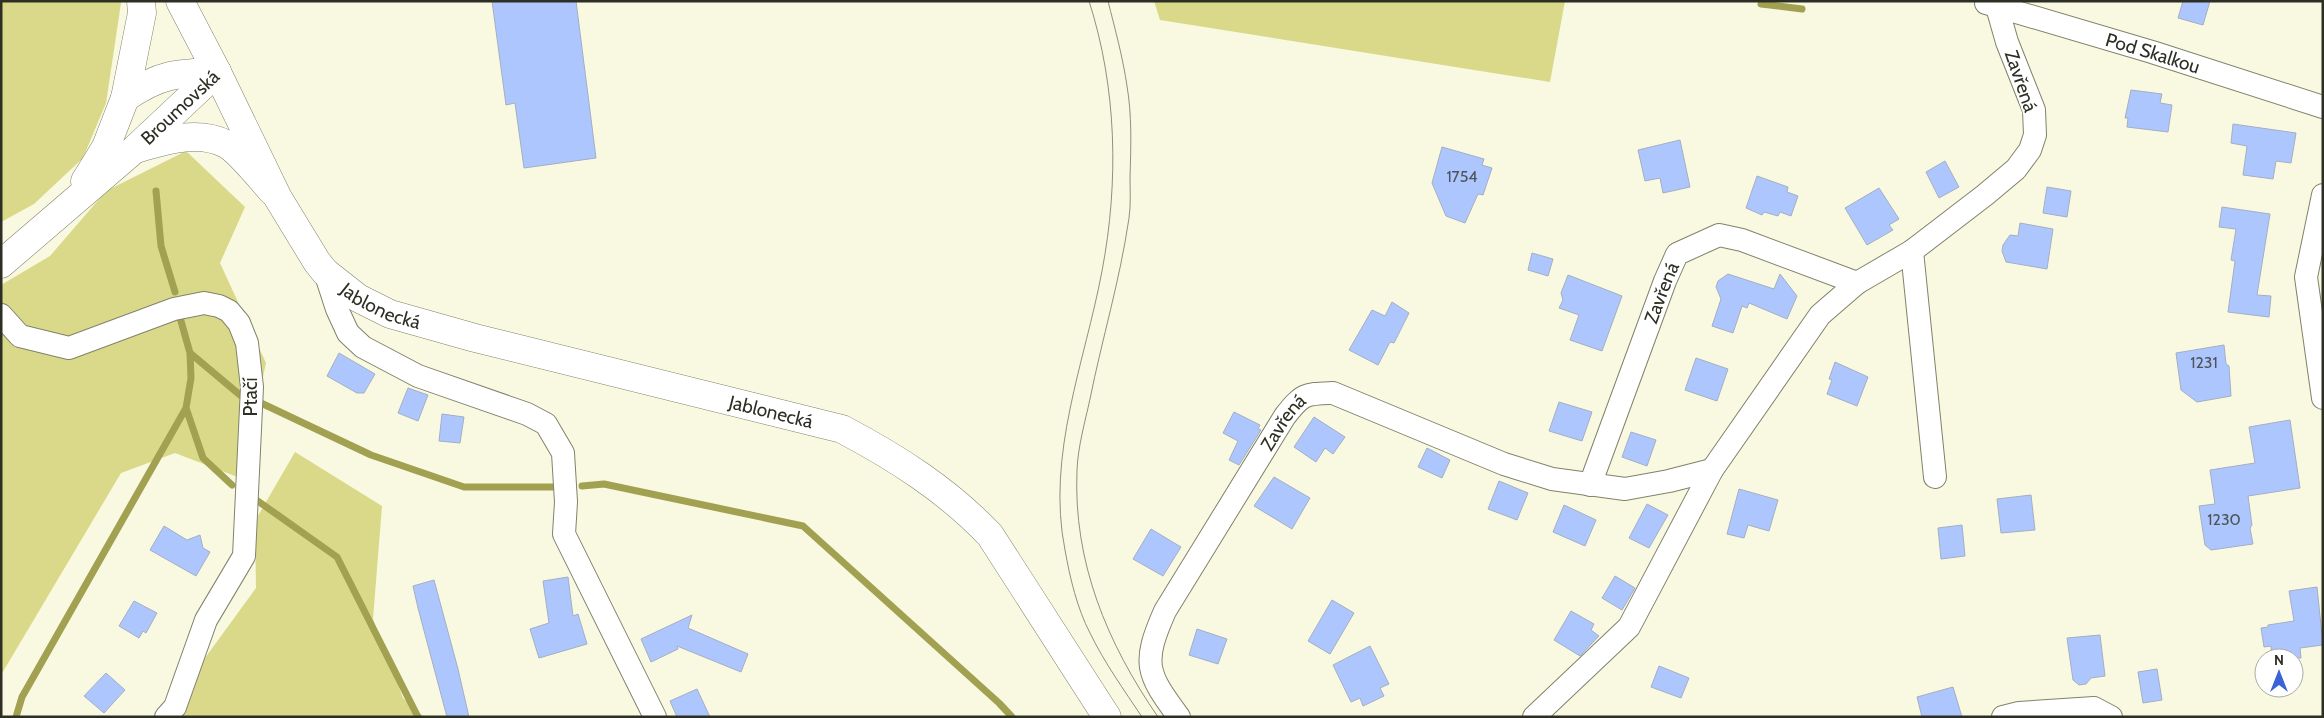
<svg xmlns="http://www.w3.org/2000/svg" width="2324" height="718" font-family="Cabin,sans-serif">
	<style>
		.green { fill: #d9d989 }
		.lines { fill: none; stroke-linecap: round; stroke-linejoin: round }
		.stream { stroke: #a2a151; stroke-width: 7 }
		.building { fill: #adc7fe; stroke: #a4aec3 }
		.minor-casing { stroke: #81826b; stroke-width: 24 }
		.tertiary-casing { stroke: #81826b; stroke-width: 29 }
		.secondary-casing { stroke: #81826b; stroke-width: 29 }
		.minor { stroke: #fff; stroke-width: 22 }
		.tertiary { stroke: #fff; stroke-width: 28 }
		.secondary { stroke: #fff; stroke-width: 28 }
		.tram { stroke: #8f907f; stroke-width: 1 }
		.labels { text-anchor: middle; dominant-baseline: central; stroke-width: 4; stroke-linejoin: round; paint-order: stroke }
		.number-label { font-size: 16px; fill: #4d545a }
		.street-label { font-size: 19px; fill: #2d2e24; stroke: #fff }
	</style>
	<rect width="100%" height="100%" fill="#f8f9e0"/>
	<path class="green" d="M 1,1 L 121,1 L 121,3 L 106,103 L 83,158 L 34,204 L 1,222 Z
		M 1154,1 L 1565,1 L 1550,82 L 1160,20 Z
		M 186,151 L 245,207 L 220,263 L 266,363 L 240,478 L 175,453 L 121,473 L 1,675 L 1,285 L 50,256 L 106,191 Z
		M 295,452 L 382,506 L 373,619 L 403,698 L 424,717 L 162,717 L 256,588 L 255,521 Z"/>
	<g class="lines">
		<path class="stream" d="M 1761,4 L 1802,9
			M 156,191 L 161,246 L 175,292
			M 179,314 L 190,353 L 240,395
			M 190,353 L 191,378 L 186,408 L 203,458 L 232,485
			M 261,403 L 371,455 L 464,487 L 558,487
			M 582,486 L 604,484 L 803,526 L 999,703 L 1012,717
			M 255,499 L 337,557 L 418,717
			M 16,717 L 22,697 L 186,408"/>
	</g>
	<path class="building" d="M 492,1 L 576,1 L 596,158 L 524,168 L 515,103 L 506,105 Z
		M 2183,1 L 2210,1 L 2203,25 L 2178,18 Z
		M 2131,90 L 2162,94 L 2160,103 L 2172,105 L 2168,132 L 2127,127 L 2128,118 L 2125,118 Z
		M 2233,124 L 2296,133 L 2291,163 L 2276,161 L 2273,179 L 2243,175 L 2247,146 L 2231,143 Z
		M 1680,140 L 1690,187 L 1663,193 L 1660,178 L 1645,181 L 1638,150 Z
		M 1442,147 L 1484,159 L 1482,165 L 1492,168 L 1483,195 L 1478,194 L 1465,223 L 1446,216 L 1432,183 Z
		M 1945,161 L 1959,187 L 1939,198 L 1926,172 Z
		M 1757,176 L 1788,187 L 1787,192 L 1798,196 L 1791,216 L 1780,212 L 1778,216 L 1764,212 L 1762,215 L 1746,208 Z
		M 2047,187 L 2071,191 L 2067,217 L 2043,213 Z
		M 1879,188 L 1899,219 L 1889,225 L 1893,230 L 1867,245 L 1845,208 Z
		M 2222,207 L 2270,214 L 2257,295 L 2271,296 L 2269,317 L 2228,312 L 2235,261 L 2231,260 L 2236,229 L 2219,227 Z
		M 2020,223 L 2053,229 L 2047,269 L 2006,262 L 2002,251 L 2003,245 L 2010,235 L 2018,236 Z
		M 1532,253 L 1553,259 L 1548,276 L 1528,270 Z
		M 1728,274 L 1774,289 L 1780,274 L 1797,296 L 1787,319 L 1749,303 L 1747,308 L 1742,306 L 1733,333 L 1712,326 L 1721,299 L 1716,287 L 1718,281 Z
		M 1568,275 L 1622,296 L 1602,351 L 1570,340 L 1579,315 L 1559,308 L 1563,300 L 1561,293 Z
		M 1392,302 L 1409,313 L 1394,343 L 1390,342 L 1378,365 L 1349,350 L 1372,310 L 1385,316 Z
		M 2224,345 L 2226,364 L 2229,366 L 2231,396 L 2197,402 L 2181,390 L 2176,353 Z
		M 339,353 L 375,374 L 364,393 L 357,393 L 327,376 Z
		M 1696,358 L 1728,369 L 1717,401 L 1685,390 Z
		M 1835,362 L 1868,377 L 1857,406 L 1827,394 L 1832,380 L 1829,379 Z
		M 408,388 L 428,395 L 418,421 L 398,413 Z
		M 1559,402 L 1592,412 L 1582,441 L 1549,431 Z
		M 1234,412 L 1260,425 L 1258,429 L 1261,430 L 1239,465 L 1229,460 L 1238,441 L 1223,433 Z
		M 442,414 L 464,417 L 460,443 L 439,441 Z
		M 1314,417 L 1345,437 L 1333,454 L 1325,448 L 1316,462 L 1294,447 Z
		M 2290,420 L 2300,488 L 2248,496 L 2252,525 L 2250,528 L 2253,544 L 2211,550 L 2205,545 L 2199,506 L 2215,504 L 2210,470 L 2255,463 L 2249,427 Z
		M 1631,432 L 1656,440 L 1647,466 L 1622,457 Z
		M 1427,448 L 1450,460 L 1442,478 L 1418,467 Z
		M 1274,477 L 1310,498 L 1292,529 L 1254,506 Z
		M 1499,481 L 1528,493 L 1517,520 L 1488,509 Z
		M 1739,489 L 1778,500 L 1769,531 L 1748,525 L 1744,538 L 1727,534 Z
		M 2031,495 L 2035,530 L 2001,533 L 1997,499 Z
		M 1647,504 L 1668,515 L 1649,548 L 1629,538 Z
		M 1564,505 L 1596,520 L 1585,546 L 1553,532 Z
		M 1962,525 L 1965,556 L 1941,559 L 1938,528 Z
		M 164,526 L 187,540 L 200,535 L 203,548 L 210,552 L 196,576 L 150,550 Z
		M 1151,529 L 1181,547 L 1163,576 L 1133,559 Z
		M 1615,576 L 1635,588 L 1622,610 L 1602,598 Z
		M 568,577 L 573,616 L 578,614 L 587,644 L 539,658 L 530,629 L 549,623 L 543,581 Z
		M 434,580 L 458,669 L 469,717 L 447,717 L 418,608 L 413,586 Z
		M 2317,587 L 2323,645 L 2300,648 L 2301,658 L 2272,658 L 2271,646 L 2264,647 L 2261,628 L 2268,627 L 2268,625 L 2294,621 L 2289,591 Z
		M 1332,600 L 1354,613 L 1330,654 L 1308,641 Z
		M 134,601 L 157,613 L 146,633 L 143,631 L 139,638 L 119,626 Z
		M 1571,611 L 1594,624 L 1591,630 L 1599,636 L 1580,656 L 1554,640 Z
		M 692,615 L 688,628 L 748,654 L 741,672 L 677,646 L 678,649 L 651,662 L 641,639 Z
		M 1197,629 L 1227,639 L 1218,664 L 1189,655 Z
		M 2100,635 L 2105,676 L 2091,678 L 2086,684 L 2079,685 L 2073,680 L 2067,638 Z
		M 1370,646 L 1389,684 L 1380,688 L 1384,696 L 1363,706 L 1360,698 L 1351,702 L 1333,665 Z
		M 1659,666 L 1689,678 L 1681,698 L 1651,687 Z
		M 2157,669 L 2162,700 L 2143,703 L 2138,672 Z
		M 106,673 L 125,690 L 104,713 L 84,696 Z
		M 1953,687 L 1962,717 L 1922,717 L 1917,697 Z
		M 697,689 L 710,717 L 677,717 L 670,701 Z"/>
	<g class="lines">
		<g class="minor-casing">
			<g id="minor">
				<path id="s1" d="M 1986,3 L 2152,52 L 2323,107"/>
				<path d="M 2323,195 L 2306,277 L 2323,398"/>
				<path d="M 1912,251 L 1935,477"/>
				<path d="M 325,272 L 337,309 L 348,333 L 363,347 L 418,376 L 527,414 L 546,424 L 563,453 L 566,502 L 564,534 L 655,717"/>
				<path d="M 1,315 L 20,336 L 69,348 L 174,309 L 204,303 L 219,306 L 229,311 L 239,323 L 247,343 L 252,387 L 244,556 L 206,620 L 175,707 L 166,717"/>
				<path id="s2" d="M 1590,485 L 1665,281 L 1677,254 L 1719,235 L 1742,240 L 1857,283"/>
				<path id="s3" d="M 1179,717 C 1146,673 1142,663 1165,611 L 1285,416 C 1303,393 1305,394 1333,393 L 1504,464 L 1552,479 L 1625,489 L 1669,481 L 1712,470"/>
				<path d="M 1534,717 L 1629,627 L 1712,470 L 1820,315 L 1857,283 L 1912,251 L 1985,195 L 2016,169 L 2030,150 L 2035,135 L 2034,110 L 2007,42 L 1997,7"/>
				<path d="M 2003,717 L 2019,713 L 2094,708 L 2111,717"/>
			</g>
		</g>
		<g class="tertiary-casing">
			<g id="tertiary">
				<path d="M 125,98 C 159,74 177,73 217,72"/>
				<path d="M 139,148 C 167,140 198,130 226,144 C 239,151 261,179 272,191"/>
				<path d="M 85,181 L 106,147 L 125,98 L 142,13 L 141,1"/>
				<path id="s4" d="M 1,264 L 135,149 L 217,72"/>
			</g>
		</g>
		<g class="secondary-casing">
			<g id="secondary">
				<path id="s5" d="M 180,1 L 217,72 L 278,198 L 317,262 L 325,272 L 358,298 L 390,314 L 475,338 L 842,429 C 897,458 947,490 990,535 L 1107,717"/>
			</g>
		</g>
		<use href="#minor" class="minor"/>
		<use href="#tertiary" class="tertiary"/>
		<use href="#secondary" class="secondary"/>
		<path class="tram" d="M 1089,1 C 1117,88 1119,182 1102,271 C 1085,362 1046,455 1065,550 C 1070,578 1077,608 1090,633 C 1104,662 1124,690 1142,717
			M 1108,1 C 1115,29 1123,58 1127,86 C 1132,115 1131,147 1130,177 C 1130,190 1131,205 1129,218 C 1120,280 1102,339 1090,399 C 1085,422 1078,446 1077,470 C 1073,562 1107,643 1158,717"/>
	</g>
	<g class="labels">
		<g class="number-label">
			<text x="1462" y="176">1754</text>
			<text x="2204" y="362">1231</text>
			<text x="2224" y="519">1230</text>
		</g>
		<g class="street-label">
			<text stroke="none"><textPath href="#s1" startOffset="174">Pod Skalkou</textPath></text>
			<text transform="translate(2021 81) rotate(71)">Zavřená</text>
			<text stroke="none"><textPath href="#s4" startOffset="238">Broumovská</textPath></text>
			<text stroke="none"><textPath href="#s2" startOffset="205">Zavřená</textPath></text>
			<text stroke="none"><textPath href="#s5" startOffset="374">Jablonecká</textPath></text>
			<text transform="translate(250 397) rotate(-90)">Ptačí</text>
			<text stroke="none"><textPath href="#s5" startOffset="779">Jablonecká</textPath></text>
			<text stroke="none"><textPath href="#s3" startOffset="339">Zavřená</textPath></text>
		</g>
	</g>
	<rect width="2324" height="718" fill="none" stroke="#2d2e24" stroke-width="5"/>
	<g transform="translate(2279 673)"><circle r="24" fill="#ffffff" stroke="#ababa7"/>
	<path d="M0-4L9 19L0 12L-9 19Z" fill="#3964d5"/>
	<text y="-8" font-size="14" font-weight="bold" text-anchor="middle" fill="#2d2e24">N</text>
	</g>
</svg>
